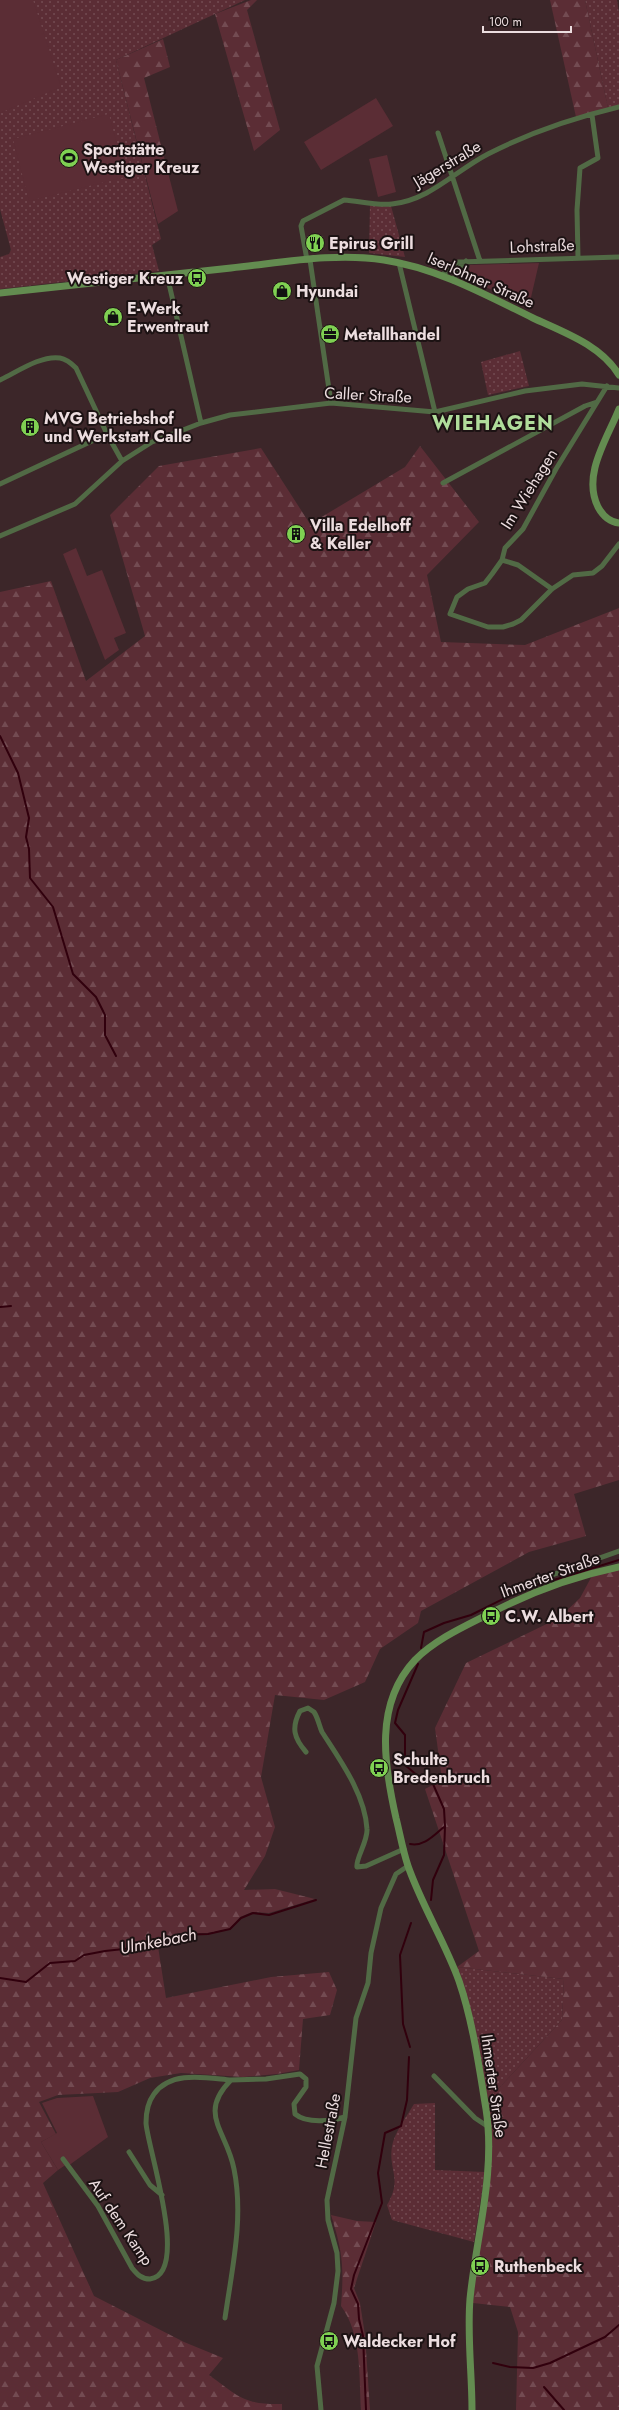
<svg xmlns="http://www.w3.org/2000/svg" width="619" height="2410" font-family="Jost,sans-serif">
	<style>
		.grass { fill: url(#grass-dots) }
		.forest { fill: url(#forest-firs) }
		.green { fill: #5b2d35 }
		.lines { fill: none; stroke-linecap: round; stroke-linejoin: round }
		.stream { stroke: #31000d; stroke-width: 2 }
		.street { stroke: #516a45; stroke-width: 5 }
		.secondary { stroke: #638c50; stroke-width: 7 }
		.labels { text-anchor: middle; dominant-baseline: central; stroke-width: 4; stroke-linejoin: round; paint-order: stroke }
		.poi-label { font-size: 16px; font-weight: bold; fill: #ecdddf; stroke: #1c1213; text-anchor: start }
		.street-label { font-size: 16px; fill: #ecdddf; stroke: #1c1213 }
		.water-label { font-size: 17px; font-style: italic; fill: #f3dfe1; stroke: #1c1213 }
		.district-label { font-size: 20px; font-weight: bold; letter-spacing: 1px; fill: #b0dd9b; stroke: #1c1213 }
	</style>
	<defs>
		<pattern id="grass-dots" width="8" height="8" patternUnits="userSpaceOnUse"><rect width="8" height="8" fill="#5b2d35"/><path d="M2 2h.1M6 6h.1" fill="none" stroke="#734b52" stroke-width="1.8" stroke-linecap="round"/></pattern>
		<pattern id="forest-firs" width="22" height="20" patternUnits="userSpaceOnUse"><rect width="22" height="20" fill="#5b2d35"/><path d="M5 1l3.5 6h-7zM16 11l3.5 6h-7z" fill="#734b52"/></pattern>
	</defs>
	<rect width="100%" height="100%" fill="#3c2629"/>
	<path class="grass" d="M 0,0 L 245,0 L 116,60 L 161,239 L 152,245 L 159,271 L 0,289 L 0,257 L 9,254 L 11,250 L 0,209 Z
		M 585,0 L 617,0 L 619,13 L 619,105 L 608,108 Z
		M 370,205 L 391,206 L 405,257 L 369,253 Z
		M 520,351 L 529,386 L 488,395 L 481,362 Z
		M 457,1967 L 564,1979 L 562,2020 L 488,2100 L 474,2027 Z
		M 435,2103 L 435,2170 L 485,2172 L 474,2242 L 392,2220 L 387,2205 C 404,2177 386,2169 393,2142 C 397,2129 407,2116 414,2104 Z"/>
	<path class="forest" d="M 251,0 L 257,0 L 247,10 L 280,130 L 254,151 L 215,14 Z
		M 550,0 L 585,0 L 608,108 L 576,117 Z
		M 163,39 L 170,67 L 144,78 L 163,153 L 141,158 L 116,60 Z
		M 420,446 L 479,522 L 427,575 L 441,642 L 525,645 L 619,608 L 619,1480 L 574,1494 L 586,1536 L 529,1552 L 421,1611 L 418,1623 L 380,1649 L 365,1682 L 324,1700 L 275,1695 L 261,1777 L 275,1827 L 265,1856 L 244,1890 L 275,1889 L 315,1899 L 269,1913 L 252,1912 L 240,1917 L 229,1929 L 208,1933 L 178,1934 L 157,1940 L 166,1998 L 271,1977 L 329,1972 L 337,1990 L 330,2015 L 303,2019 L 299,2070 L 277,2074 L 243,2077 L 181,2073 L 150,2078 L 118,2092 L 58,2095 L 39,2102 L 56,2134 L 41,2142 L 58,2170 L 43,2183 L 94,2296 L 184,2342 L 223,2358 L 209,2375 C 238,2396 244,2405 282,2404 L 282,2410 L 0,2410 L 0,592 L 51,581 L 86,681 L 145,636 L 110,515 L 159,466 L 261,448 L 310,524 L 405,467 Z
		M 619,1568 L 619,2410 L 516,2410 L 518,2332 L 510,2307 L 473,2303 L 490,2134 L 488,2100 L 562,2020 L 564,1979 L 457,1967 L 479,1951 L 425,1789 L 442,1780 L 435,1728 L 466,1663 L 559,1618 L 580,1598 L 593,1574 Z
		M 331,2215 L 357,2221 L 376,2222 L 354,2288 L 360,2303 L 365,2335 L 370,2410 L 361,2410 C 359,2377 362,2334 341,2306 C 344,2267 343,2253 331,2215 Z"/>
	<path class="green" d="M 0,0 L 33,0 L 61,87 L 0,113 Z
		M 376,98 L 393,126 L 321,170 L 304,142 Z
		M 109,114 L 125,177 L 29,201 L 13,139 Z
		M 163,153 L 178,211 L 158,224 L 141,158 Z
		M 387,155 L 396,192 L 378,197 L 369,159 Z
		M 539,263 L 529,306 L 467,279 L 470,265 Z
		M 76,548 L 87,576 L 102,570 L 126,633 L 114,638 L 119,650 L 105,660 L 63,554 Z
		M 93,2096 L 108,2137 L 68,2166 L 67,2164 L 58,2170 L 41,2142 L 57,2133 L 42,2103 L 57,2098 Z"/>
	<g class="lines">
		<path class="stream" d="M 0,736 L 18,773 L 29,818 L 26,837 L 29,849 L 30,878 L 53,907 L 73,974 L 96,997 L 105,1015 L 105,1035 L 116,1056
			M 0,1307 L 11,1306
			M 421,1648 L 424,1632 L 444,1623 L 471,1615 L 521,1590 L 619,1560
			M 418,1664 L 398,1710 L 395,1723 L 405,1735 L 405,1765 L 425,1782 L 433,1784 L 444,1809 L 445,1826 L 444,1855 L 433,1880 L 431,1900
			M 410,1844 C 424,1847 434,1835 444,1827
			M 0,1978 L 26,1982 L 50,1963 L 75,1961 L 84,1955 L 105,1951 L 133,1948 L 178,1935 L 208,1934 L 230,1929 L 241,1918 L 253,1913 L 269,1915 L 316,1900
			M 410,2047 L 403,2024 L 400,1955 L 411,1923
			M 493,2363 L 510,2367 L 533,2368 L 550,2363 L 605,2337 L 619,2325
			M 544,2387 L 564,2410
			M 366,2410 L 363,2336 L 359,2319 L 358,2304 L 351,2289 L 354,2275 L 382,2203 L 378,2173 L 385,2133 L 401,2126 L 407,2100 L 409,2057"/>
		<path class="street" d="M 438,133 L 480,261
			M 578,258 L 577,210 L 580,168 L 598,158 L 592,115
			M 307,260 L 301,226 L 303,221 L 344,200 C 359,201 377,206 392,204 C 430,200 455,171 488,154 C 529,133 573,118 619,107
			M 310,260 L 331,403
			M 399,263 L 435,412
			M 167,275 L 201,423
			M 442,276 L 449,268 L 458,262 L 619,257
			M 453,281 L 458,269 L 466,261
			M 0,380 C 17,372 41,355 60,358 C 66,359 72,364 76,368 L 107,434 L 122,461
			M 607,386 L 556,469 L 523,529 L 505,548 L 502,560 L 492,574 L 485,583 L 468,589 L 457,597 L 450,614 L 488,627 L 503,627 L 513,624 L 521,620 L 552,589 L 573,575 L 593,573 L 602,566 L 619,544
			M 443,483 L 585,406 L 597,402
			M 0,484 L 107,434
			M 0,536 L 75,504 L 122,461 L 152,442 L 201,423 L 230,415 L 331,403 L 435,412 L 525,391 L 582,384 L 619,388
			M 502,560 L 518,565 L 552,589
			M 510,1590 L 619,1551
			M 306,1752 C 294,1738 291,1728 300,1711 L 308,1708 L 314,1712 C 318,1718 319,1725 322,1732 C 340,1760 365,1794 367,1829 C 368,1841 355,1860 357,1867 L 366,1866 L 404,1849
			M 434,2076 L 475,2118 L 487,2126
			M 129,2152 L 150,2185 L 162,2195
			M 63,2159 L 98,2206 L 132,2268 C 137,2274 141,2279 150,2279 C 191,2274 147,2146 146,2123 C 146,2114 148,2102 154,2094 C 171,2070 207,2078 231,2080
			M 225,2318 C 232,2269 244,2218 234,2169 C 227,2131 197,2114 231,2080 L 266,2079 L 300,2074 L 306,2079 L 306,2087 L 294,2104 L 295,2114 C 307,2124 331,2121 345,2117
			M 321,2410 L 317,2366 L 334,2303 L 338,2271 L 337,2253 L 328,2220 L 327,2200 L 345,2117 L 356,2018 L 368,1983 L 371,1953 L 381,1908 L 396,1874 L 408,1866"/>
		<path class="secondary" d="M 0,293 C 77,285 154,277 231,268 C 280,263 334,252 384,260 C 437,268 486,295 533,318 C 563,332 601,345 619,375
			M 619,409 C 607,439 582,475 598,507 C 603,516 609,522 619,523
			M 472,2410 C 472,2373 467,2336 470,2299 C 476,2237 496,2173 486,2109 C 479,2067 473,2022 459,1981 C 445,1942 422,1906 408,1866 C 403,1851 400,1834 396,1818 C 384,1765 374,1704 415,1660 C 434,1641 459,1629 483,1617 C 526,1594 571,1577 619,1567"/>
	</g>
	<defs>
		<g id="stadium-disc" transform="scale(1)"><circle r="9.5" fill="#7fd052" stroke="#1c1213"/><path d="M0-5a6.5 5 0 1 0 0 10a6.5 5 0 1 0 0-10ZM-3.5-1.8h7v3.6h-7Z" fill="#111"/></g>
		<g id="restaurant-disc" transform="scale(1)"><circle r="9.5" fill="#7fd052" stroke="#1c1213"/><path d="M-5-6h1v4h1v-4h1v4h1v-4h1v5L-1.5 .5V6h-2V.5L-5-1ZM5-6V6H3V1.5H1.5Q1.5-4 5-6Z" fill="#111"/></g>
		<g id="bus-disc" transform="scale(1)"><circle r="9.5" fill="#7fd052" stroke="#1c1213"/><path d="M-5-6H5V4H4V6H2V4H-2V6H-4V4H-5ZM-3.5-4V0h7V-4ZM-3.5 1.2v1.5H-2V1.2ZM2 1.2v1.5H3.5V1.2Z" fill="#111"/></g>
		<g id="shop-disc" transform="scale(1)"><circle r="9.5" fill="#7fd052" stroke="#1c1213"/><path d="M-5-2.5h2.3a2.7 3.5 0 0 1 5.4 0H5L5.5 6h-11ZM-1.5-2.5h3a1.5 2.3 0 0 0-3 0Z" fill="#111"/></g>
		<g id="office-disc" transform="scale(1)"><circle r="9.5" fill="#7fd052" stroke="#1c1213"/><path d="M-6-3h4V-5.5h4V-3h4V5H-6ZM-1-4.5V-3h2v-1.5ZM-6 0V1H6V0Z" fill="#111"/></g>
		<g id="building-disc" transform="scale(1)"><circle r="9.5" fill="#7fd052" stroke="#1c1213"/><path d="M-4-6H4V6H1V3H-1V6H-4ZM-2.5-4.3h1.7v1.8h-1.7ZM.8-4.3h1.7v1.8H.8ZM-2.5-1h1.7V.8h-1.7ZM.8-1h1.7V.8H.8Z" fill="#111"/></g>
	</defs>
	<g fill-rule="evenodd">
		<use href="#stadium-disc" x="69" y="158"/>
		<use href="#restaurant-disc" x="315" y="243"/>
		<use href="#bus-disc" x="197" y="278"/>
		<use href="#shop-disc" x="282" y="291"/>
		<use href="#shop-disc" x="113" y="317"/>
		<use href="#office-disc" x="330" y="334"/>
		<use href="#building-disc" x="30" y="427"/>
		<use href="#building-disc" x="296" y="534"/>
		<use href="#bus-disc" x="491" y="1616"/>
		<use href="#bus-disc" x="379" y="1768"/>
		<use href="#bus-disc" x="480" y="2266"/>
		<use href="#bus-disc" x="329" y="2341"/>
	</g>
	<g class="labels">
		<g class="poi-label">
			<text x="83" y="149">Sportstätte<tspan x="83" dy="18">Westiger Kreuz</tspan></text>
			<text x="329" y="243">Epirus Grill</text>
			<text x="183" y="278" text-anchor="end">Westiger Kreuz</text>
			<text x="296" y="291">Hyundai</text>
			<text x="127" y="308">E-Werk<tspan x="127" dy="18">Erwentraut</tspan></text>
			<text x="344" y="334">Metallhandel</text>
			<text x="44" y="418">MVG Betriebshof<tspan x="44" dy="18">und Werkstatt Calle</tspan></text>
			<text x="310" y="525">Villa Edelhoff<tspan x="310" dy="18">&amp; Keller</tspan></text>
			<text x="505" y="1616">C.W. Albert</text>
			<text x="393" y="1759">Schulte<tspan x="393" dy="18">Bredenbruch</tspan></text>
			<text x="494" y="2266">Ruthenbeck</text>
			<text x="343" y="2341">Waldecker Hof</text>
		</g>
		<g class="street-label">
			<text transform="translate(447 164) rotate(-31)">Jägerstraße</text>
			<text transform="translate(542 246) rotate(-2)">Lohstraße</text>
			<text transform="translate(481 280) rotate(24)">Iserlohner Straße</text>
			<text transform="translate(368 395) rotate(3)">Caller Straße</text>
			<text transform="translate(529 489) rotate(-58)">Im Wiehagen</text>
			<text transform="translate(550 1575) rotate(-20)">Ihmerter Straße</text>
			<text transform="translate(494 2086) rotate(82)">Ihmerter Straße</text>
			<text transform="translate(328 2131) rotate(-79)">Hellestraße</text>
			<text transform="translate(121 2222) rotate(56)">Auf dem Kamp</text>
		</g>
		<g class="water-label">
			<text transform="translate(158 1941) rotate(-11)">Ulmkebach</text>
		</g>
		<g class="district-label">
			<text x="493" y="423">WIEHAGEN</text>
		</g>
	</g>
	<path d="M483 26v6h88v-6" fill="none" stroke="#ecdddf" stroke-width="2"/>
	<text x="489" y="26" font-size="12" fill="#ecdddf" stroke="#1c1213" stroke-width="3" paint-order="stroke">100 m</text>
</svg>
